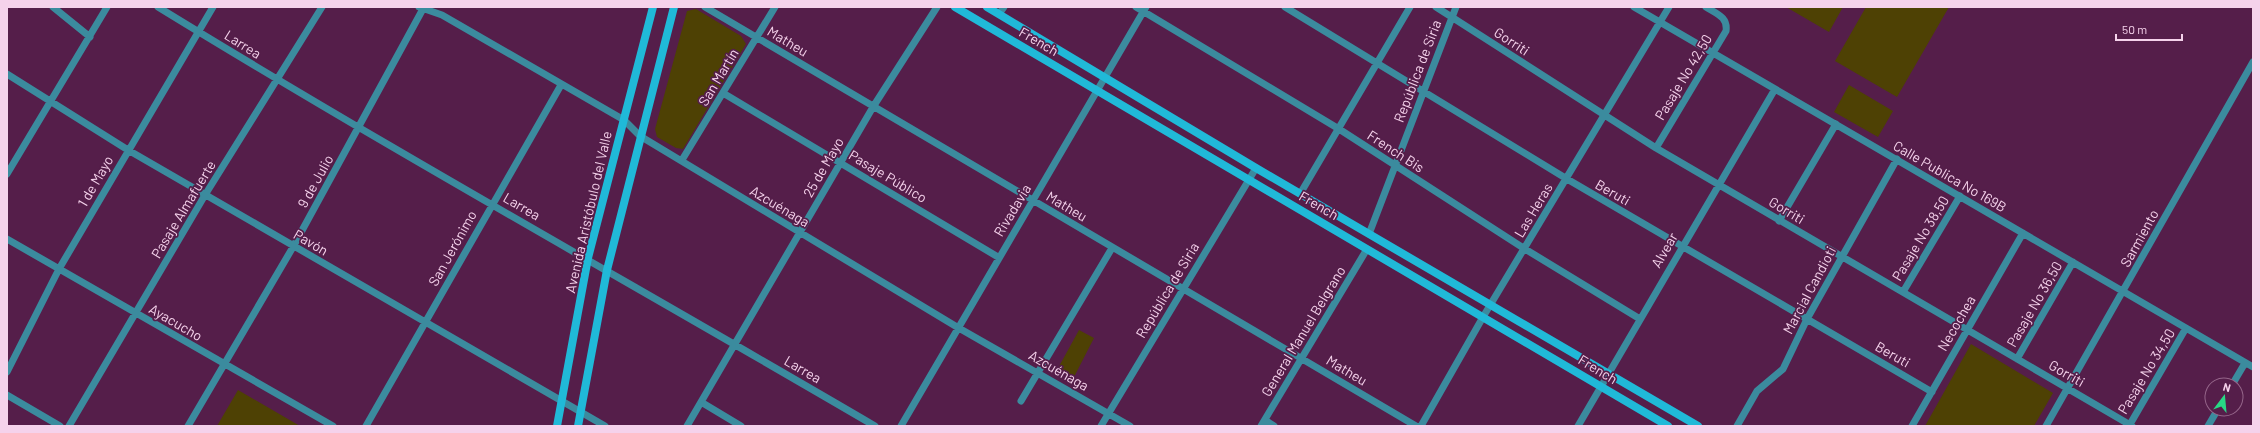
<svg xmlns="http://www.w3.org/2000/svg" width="2260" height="433" font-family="Barlow,sans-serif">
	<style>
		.green { fill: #4e4104 }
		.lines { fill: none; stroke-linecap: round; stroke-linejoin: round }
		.minor { stroke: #3b8b9e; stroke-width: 7 }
		.secondary { stroke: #20b9d8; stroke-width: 8 }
		.labels { text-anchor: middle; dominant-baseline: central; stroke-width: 3.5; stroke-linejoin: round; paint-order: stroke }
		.street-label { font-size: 14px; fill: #f5d2eb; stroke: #551e4a }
	</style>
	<rect width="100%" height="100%" fill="#551e4a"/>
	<path class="green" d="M 1786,7 L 1843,7 L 1829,32 Z
		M 1866,7 L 1949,7 L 1897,97 L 1835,61 Z
		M 696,9 L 741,36 L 746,44 L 683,149 L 676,148 L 657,137 L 655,129 L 687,11 Z
		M 1849,85 L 1893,111 L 1878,137 L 1834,112 Z
		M 1079,330 L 1094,338 L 1073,379 L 1057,370 Z
		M 1971,344 L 2053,393 L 2034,426 L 1925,426 Z
		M 238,390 L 300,426 L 217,426 Z"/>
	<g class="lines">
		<path class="minor" d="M 53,7 L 90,37
			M 158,7 C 394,152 636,286 875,426
			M 419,7 L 442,15 L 624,120 L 640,136 L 957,327 L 1130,426
			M 705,7 L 1416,426
			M 1136,7 L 1339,129 L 1525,249 L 1640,319
			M 1285,7 L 1567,179 L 1932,392
			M 1436,7 L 1656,148 L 2132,426
			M 1634,7 L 2253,367
			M 999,14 L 1004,7
			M 7,74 L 128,150 L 605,426
			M 723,93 L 998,257
			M 1656,148 L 1726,31 C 1728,17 1717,14 1706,7
			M 682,160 L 775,7
			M 7,174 L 107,7
			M 1300,194 L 1410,7
			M 1779,221 L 1836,124
			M 1369,234 L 1456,7
			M 7,239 L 333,426
			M 1903,292 L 1960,196
			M 2017,359 L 2073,262
			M 7,372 L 59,269 L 213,7
			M 2232,385 L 2245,363
			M 7,395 L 60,426
			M 1021,401 L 1112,248
			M 701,402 L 741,426
			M 1265,420 L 1274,426
			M 69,426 L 205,195 L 322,7
			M 188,426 L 293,247 L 424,7
			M 366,426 L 561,85
			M 687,426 L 873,107 L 937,7
			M 901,426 L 1146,7
			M 1101,426 L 1256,168
			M 1261,426 L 1367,249
			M 1421,426 L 1483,317 L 1669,7
			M 1578,426 L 1775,89
			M 1737,426 L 1757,391 L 1783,369 L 1807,319 L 1897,159
			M 1912,426 L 2023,233
			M 2046,426 L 2253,62
			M 2129,426 L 2186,328
			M 2208,426 L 2218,409"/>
		<path class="secondary" d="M 955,7 L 1668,426
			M 987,7 L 1256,168 L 1698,426
			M 557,426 L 588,258 L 653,7
			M 578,426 L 607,270 L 674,7"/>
	</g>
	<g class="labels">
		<g class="street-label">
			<text transform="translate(788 41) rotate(31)">Matheu</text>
			<text transform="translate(1039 41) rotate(30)">French</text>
			<text transform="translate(1512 41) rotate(33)">Gorriti</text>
			<text transform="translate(243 44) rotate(32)">Larrea</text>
			<text transform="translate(1417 71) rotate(-69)">República de Siria</text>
			<text transform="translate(718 77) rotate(-59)">San Martín</text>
			<text transform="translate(1683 77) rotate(-59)">Pasaje No 42,50</text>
			<text transform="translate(1396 151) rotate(33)">French Bis</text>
			<text transform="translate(823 167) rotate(-60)">25 de Mayo</text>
			<text transform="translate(888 176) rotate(31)">Pasaje Público</text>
			<text transform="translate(1950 176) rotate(30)">Calle Publica No 169B</text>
			<text transform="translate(95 181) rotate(-60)">1 de Mayo</text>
			<text transform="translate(315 181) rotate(-61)">9 de Julio</text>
			<text transform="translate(1613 192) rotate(30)">Beruti</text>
			<text transform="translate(1319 205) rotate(30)">French</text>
			<text transform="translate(522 206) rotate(30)">Larrea</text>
			<text transform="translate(780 206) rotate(31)">Azcuénaga</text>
			<text transform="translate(1067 206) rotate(31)">Matheu</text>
			<text transform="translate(183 209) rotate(-59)">Pasaje Almafuerte</text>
			<text transform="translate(1012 210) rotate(-59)">Rivadavia</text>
			<text transform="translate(1533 210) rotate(-59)">Las Heras</text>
			<text transform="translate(1787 210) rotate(31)">Gorriti</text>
			<text transform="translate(588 212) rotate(-77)">Avenida Aristóbulo del Valle</text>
			<text transform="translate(1920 238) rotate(-59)">Pasaje No 38,50</text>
			<text transform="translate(2139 238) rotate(-61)">Sarmiento</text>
			<text transform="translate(311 242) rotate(30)">Pavón</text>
			<text transform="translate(452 248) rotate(-61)">San Jerónimo</text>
			<text transform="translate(1664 250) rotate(-60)">Alvear</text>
			<text transform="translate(1167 290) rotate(-59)">República de Siria</text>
			<text transform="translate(1809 290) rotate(-62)">Marcial Candioti</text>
			<text transform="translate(2034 304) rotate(-60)">Pasaje No 36,50</text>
			<text transform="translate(176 322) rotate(30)">Ayacucho</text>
			<text transform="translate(1956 323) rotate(-60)">Necochea</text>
			<text transform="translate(1303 331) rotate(-59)">General Manuel Belgrano</text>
			<text transform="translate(1893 354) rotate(30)">Beruti</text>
			<text transform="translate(803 369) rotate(30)">Larrea</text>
			<text transform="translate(1598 369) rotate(31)">French</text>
			<text transform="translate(1059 370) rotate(30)">Azcuénaga</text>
			<text transform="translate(1347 370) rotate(31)">Matheu</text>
			<text transform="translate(2146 371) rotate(-59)">Pasaje No 34,50</text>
			<text transform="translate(2067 373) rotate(30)">Gorriti</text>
		</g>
	</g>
	<rect width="2260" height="433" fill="none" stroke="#f5d2eb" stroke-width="16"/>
	<g transform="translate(2224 397) rotate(16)"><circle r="19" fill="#551e4a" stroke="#95668a"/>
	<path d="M0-3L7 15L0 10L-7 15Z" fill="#28d885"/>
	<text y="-6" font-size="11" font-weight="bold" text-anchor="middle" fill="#f5d2eb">N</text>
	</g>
	<path d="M2116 34v6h66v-6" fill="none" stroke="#f5d2eb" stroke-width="2"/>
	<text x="2122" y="34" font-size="12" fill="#f5d2eb" stroke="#551e4a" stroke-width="3" paint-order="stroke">50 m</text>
</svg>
